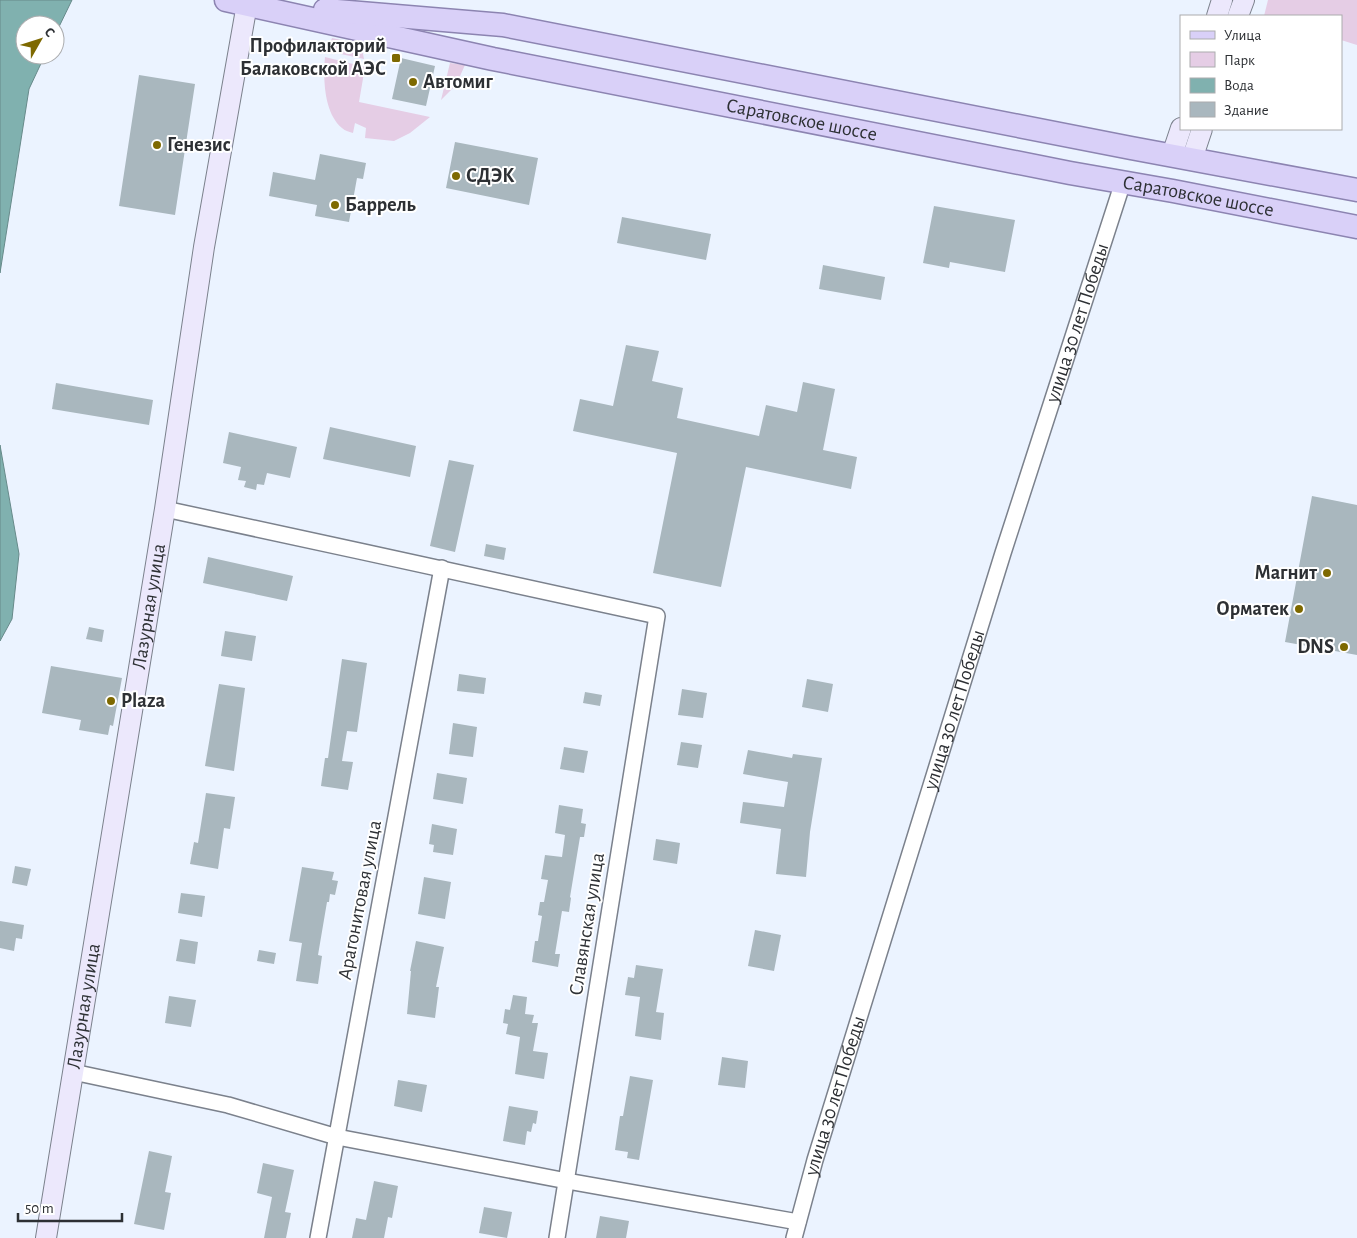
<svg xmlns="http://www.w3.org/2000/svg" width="1357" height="1238" font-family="'Alegreya Sans',sans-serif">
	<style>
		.green { fill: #e5cde5 }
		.water { fill: #80b1af; stroke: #678a8a }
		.building { fill: #a9b7be }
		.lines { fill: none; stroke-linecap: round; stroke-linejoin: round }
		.street-casing { stroke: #7b818c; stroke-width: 18 }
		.secondary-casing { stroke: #7b818c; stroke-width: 22 }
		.primary-casing { stroke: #8c84b1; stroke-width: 25 }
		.street { stroke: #fff; stroke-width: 15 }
		.secondary { stroke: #ece8fc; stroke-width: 20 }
		.primary { stroke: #d9d0f8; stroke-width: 22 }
		.poi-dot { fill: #7e6900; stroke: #fff; stroke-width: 2 }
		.labels { text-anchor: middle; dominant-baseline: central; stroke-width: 4; stroke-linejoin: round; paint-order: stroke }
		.poi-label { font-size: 20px; font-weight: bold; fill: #2d3034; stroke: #fff; text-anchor: start }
		.street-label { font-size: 20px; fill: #2d3034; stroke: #fff }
	</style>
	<rect width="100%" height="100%" fill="#ebf3ff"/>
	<path class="green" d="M 1268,0 L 1357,0 L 1357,45 L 1341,40 L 1341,16 L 1264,16 Z
		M 332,38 L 361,44 L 364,59 L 327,51 Z
		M 325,57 L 365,67 L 359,102 L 430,117 L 410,133 L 394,141 L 365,138 L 366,128 L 355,123 L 353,133 C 350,132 345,131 342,128 C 324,113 323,79 325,57 Z
		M 450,63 L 465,65 L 456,85 L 441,100 Z"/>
	<path class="water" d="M 0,0 L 72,0 L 55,35 L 55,25 L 25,25 L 25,55 L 45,55 L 29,89 L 0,273 Z
		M 0,445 L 19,554 L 12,619 L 0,641 Z"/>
	<path class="building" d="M 401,58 L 435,66 L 426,106 L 392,99 Z
		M 139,75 L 195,84 L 175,215 L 119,206 Z
		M 455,142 L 538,158 L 529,205 L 446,188 Z
		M 320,154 L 366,163 L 363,179 L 357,178 L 349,222 L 315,216 L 317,205 L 269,196 L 273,172 L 315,180 Z
		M 934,206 L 1015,220 L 1005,272 L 950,262 L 949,268 L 923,263 Z
		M 622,217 L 711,234 L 706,260 L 617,243 Z
		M 823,265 L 885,277 L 881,300 L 819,289 Z
		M 626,345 L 659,351 L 652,381 L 683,388 L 677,418 L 759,436 L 766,405 L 797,412 L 803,382 L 835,389 L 823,450 L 857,457 L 851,489 L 746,467 L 721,587 L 653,573 L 677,453 L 573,431 L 580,399 L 613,406 Z
		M 56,383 L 153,400 L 149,425 L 52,409 Z
		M 330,427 L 416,446 L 410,477 L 323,459 Z
		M 229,432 L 297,447 L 290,478 L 267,473 L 264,485 L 257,484 L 256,490 L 244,487 L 246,481 L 238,480 L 241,467 L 223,463 Z
		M 449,460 L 474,465 L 455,552 L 430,546 Z
		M 1312,496 L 1357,505 L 1357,655 L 1285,642 Z
		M 486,544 L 506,548 L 504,560 L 484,556 Z
		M 208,557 L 293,576 L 287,601 L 203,583 Z
		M 89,627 L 104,630 L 102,642 L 86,639 Z
		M 225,631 L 256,636 L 252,661 L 221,656 Z
		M 342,659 L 367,663 L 357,732 L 347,731 L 342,761 L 353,762 L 348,790 L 321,786 L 325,758 L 328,758 Z
		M 51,666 L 122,678 L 113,726 L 110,725 L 108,735 L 79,730 L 81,720 L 42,713 Z
		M 459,674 L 486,678 L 484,694 L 457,691 Z
		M 807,679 L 833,684 L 828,712 L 802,707 Z
		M 219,684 L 245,688 L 234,771 L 205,766 Z
		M 682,689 L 707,693 L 703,718 L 678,715 Z
		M 585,692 L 602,695 L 600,706 L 583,703 Z
		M 453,723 L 477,727 L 473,757 L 449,754 Z
		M 681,742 L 702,745 L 698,768 L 677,765 Z
		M 564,747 L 588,751 L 584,773 L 560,769 Z
		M 748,750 L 792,758 L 793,754 L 822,758 L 810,832 L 806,877 L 776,874 L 781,829 L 740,823 L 743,802 L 784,807 L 788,782 L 743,774 Z
		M 437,773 L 467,778 L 463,804 L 433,799 Z
		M 206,793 L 235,797 L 230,829 L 224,828 L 218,869 L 190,864 L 194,842 L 198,843 Z
		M 559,805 L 583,809 L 581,823 L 586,824 L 584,837 L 580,837 L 570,897 L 571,898 L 569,912 L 562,911 L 555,954 L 560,954 L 558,967 L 532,962 L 535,941 L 538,941 L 542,916 L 538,915 L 540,902 L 544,902 L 548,880 L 541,879 L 545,855 L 562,857 L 565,835 L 555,833 Z
		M 432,824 L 457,829 L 453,855 L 433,852 L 434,845 L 429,844 Z
		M 656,839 L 680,843 L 677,864 L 653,860 Z
		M 15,866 L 31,869 L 27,886 L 12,883 Z
		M 302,867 L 334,872 L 332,880 L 338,881 L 335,895 L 330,894 L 329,902 L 327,902 L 318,955 L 322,956 L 318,984 L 296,981 L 302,943 L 289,941 Z
		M 424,877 L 451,882 L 445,919 L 418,914 Z
		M 181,893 L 205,896 L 202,917 L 178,913 Z
		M 0,921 L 24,925 L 22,939 L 16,938 L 14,951 L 0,948 Z
		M 755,930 L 781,935 L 774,971 L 748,966 Z
		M 180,939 L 198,942 L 195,964 L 176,961 Z
		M 416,941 L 444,947 L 436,987 L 439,987 L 435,1018 L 407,1014 L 411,971 L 410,971 Z
		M 259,950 L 276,953 L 274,964 L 257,961 Z
		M 636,965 L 663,969 L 656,1012 L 664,1013 L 661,1040 L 635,1036 L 640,997 L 625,995 L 628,977 L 634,978 Z
		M 513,995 L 527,997 L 525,1014 L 534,1015 L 532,1023 L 538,1023 L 533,1051 L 548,1053 L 544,1079 L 515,1074 L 520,1037 L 506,1034 L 508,1024 L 503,1023 L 505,1009 L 510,1010 Z
		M 169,996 L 196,1000 L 191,1027 L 165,1023 Z
		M 722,1057 L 748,1061 L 745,1088 L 718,1085 Z
		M 630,1076 L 653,1080 L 639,1160 L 627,1158 L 628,1152 L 615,1150 L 620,1116 L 623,1116 Z
		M 398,1080 L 427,1085 L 422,1112 L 394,1106 Z
		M 509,1106 L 538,1111 L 536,1124 L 533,1123 L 531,1132 L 527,1131 L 525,1145 L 503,1141 Z
		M 149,1151 L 172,1156 L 165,1192 L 171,1193 L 164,1230 L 134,1224 Z
		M 263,1163 L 294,1170 L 285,1212 L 291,1213 L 286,1238 L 264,1238 L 272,1197 L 257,1193 Z
		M 374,1181 L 398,1186 L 392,1218 L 388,1217 L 384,1238 L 352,1238 L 356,1218 L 366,1220 Z
		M 484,1207 L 512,1212 L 507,1238 L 479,1233 Z
		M 600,1216 L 629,1221 L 626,1238 L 596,1238 Z"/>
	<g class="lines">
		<g class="street-casing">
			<g id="street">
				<path d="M 165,509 C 329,545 493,579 657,616 L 557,1238"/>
				<path d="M 73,1072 L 228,1105 L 337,1137 L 567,1181 L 798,1222"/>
				<path d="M 318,1238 L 442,568"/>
				<path id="s1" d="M 794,1238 L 815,1160 L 1003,553 L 1123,182"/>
			</g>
		</g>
		<g class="secondary-casing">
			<g id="secondary">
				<path d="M 1217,16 L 1222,0"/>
				<path d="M 1238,16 L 1244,0"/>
				<path d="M 1172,155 L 1181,128"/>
				<path d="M 1192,159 L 1202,129"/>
				<path id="s2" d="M 46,1238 L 165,509 L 204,247 L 247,4"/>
			</g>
		</g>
		<g class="primary-casing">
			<g id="primary">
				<path id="s3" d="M 226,0 L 493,59 L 1070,173 L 1173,191 L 1357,227"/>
				<path d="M 325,10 L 503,25 L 1131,148 L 1357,190"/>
			</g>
		</g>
		<use href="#street" class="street"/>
		<use href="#secondary" class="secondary"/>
		<use href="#primary" class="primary"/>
	</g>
	<g class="poi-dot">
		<rect x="391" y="53" width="10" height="10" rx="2.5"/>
		<circle cx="413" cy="82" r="5"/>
		<circle cx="157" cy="145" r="5"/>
		<circle cx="456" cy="176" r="5"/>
		<circle cx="335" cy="205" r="5"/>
		<circle cx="1327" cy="573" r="5"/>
		<circle cx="1299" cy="609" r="5"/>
		<circle cx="1344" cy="647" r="5"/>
		<circle cx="111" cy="701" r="5"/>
	</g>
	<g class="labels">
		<g class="poi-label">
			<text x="386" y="46" text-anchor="end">Профилакторий<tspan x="386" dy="23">Балаковской АЭС</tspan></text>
			<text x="423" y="82">Автомиг</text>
			<text x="167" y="145">Генезис</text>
			<text x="466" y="176">СДЭК</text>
			<text x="345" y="205">Баррель</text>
			<text x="1317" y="573" text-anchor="end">Магнит</text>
			<text x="1289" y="609" text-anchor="end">Орматек</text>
			<text x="1334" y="647" text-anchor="end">DNS</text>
			<text x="121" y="701">Plaza</text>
		</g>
		<g class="street-label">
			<text stroke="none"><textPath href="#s3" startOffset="588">Саратовское шоссе</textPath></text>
			<text stroke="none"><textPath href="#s3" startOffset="992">Саратовское шоссе</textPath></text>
			<text stroke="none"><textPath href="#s1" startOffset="958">улица 30 лет Победы</textPath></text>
			<text stroke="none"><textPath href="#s2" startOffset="640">Лазурная улица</textPath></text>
			<text stroke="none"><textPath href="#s1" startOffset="552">улица 30 лет Победы</textPath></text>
			<text transform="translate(360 900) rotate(-79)">Арагонитовая улица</text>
			<text transform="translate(587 924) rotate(-81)">Славянская улица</text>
			<text stroke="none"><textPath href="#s2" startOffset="235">Лазурная улица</textPath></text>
			<text stroke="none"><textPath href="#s1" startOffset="148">улица 30 лет Победы</textPath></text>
		</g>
	</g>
	<rect x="1180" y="15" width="162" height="115" fill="#ffffff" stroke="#abacae"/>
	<rect x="1190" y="31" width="25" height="8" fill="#d9d0f8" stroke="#abacae"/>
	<text x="1224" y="40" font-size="15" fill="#2d3034">Улица</text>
	<rect x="1190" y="52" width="25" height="15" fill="#e5cde5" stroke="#abacae"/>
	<text x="1224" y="65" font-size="15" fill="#2d3034">Парк</text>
	<rect x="1190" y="78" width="25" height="15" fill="#80b1af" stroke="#abacae"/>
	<text x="1224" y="90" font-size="15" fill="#2d3034">Вода</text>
	<rect x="1190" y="102" width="25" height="15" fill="#a9b7be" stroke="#abacae"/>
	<text x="1224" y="115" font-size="15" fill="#2d3034">Здание</text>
	<g transform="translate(40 40) rotate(51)"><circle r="24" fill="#ffffff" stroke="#abacae"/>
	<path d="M0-4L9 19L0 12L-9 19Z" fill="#7e6900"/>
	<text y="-8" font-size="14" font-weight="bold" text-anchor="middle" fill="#2d3034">С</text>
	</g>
	<path d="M18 1213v8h104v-8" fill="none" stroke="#2d3034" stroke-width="2.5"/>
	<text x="25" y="1213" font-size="15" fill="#2d3034" stroke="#ffffff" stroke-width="4" paint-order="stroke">50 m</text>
</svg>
